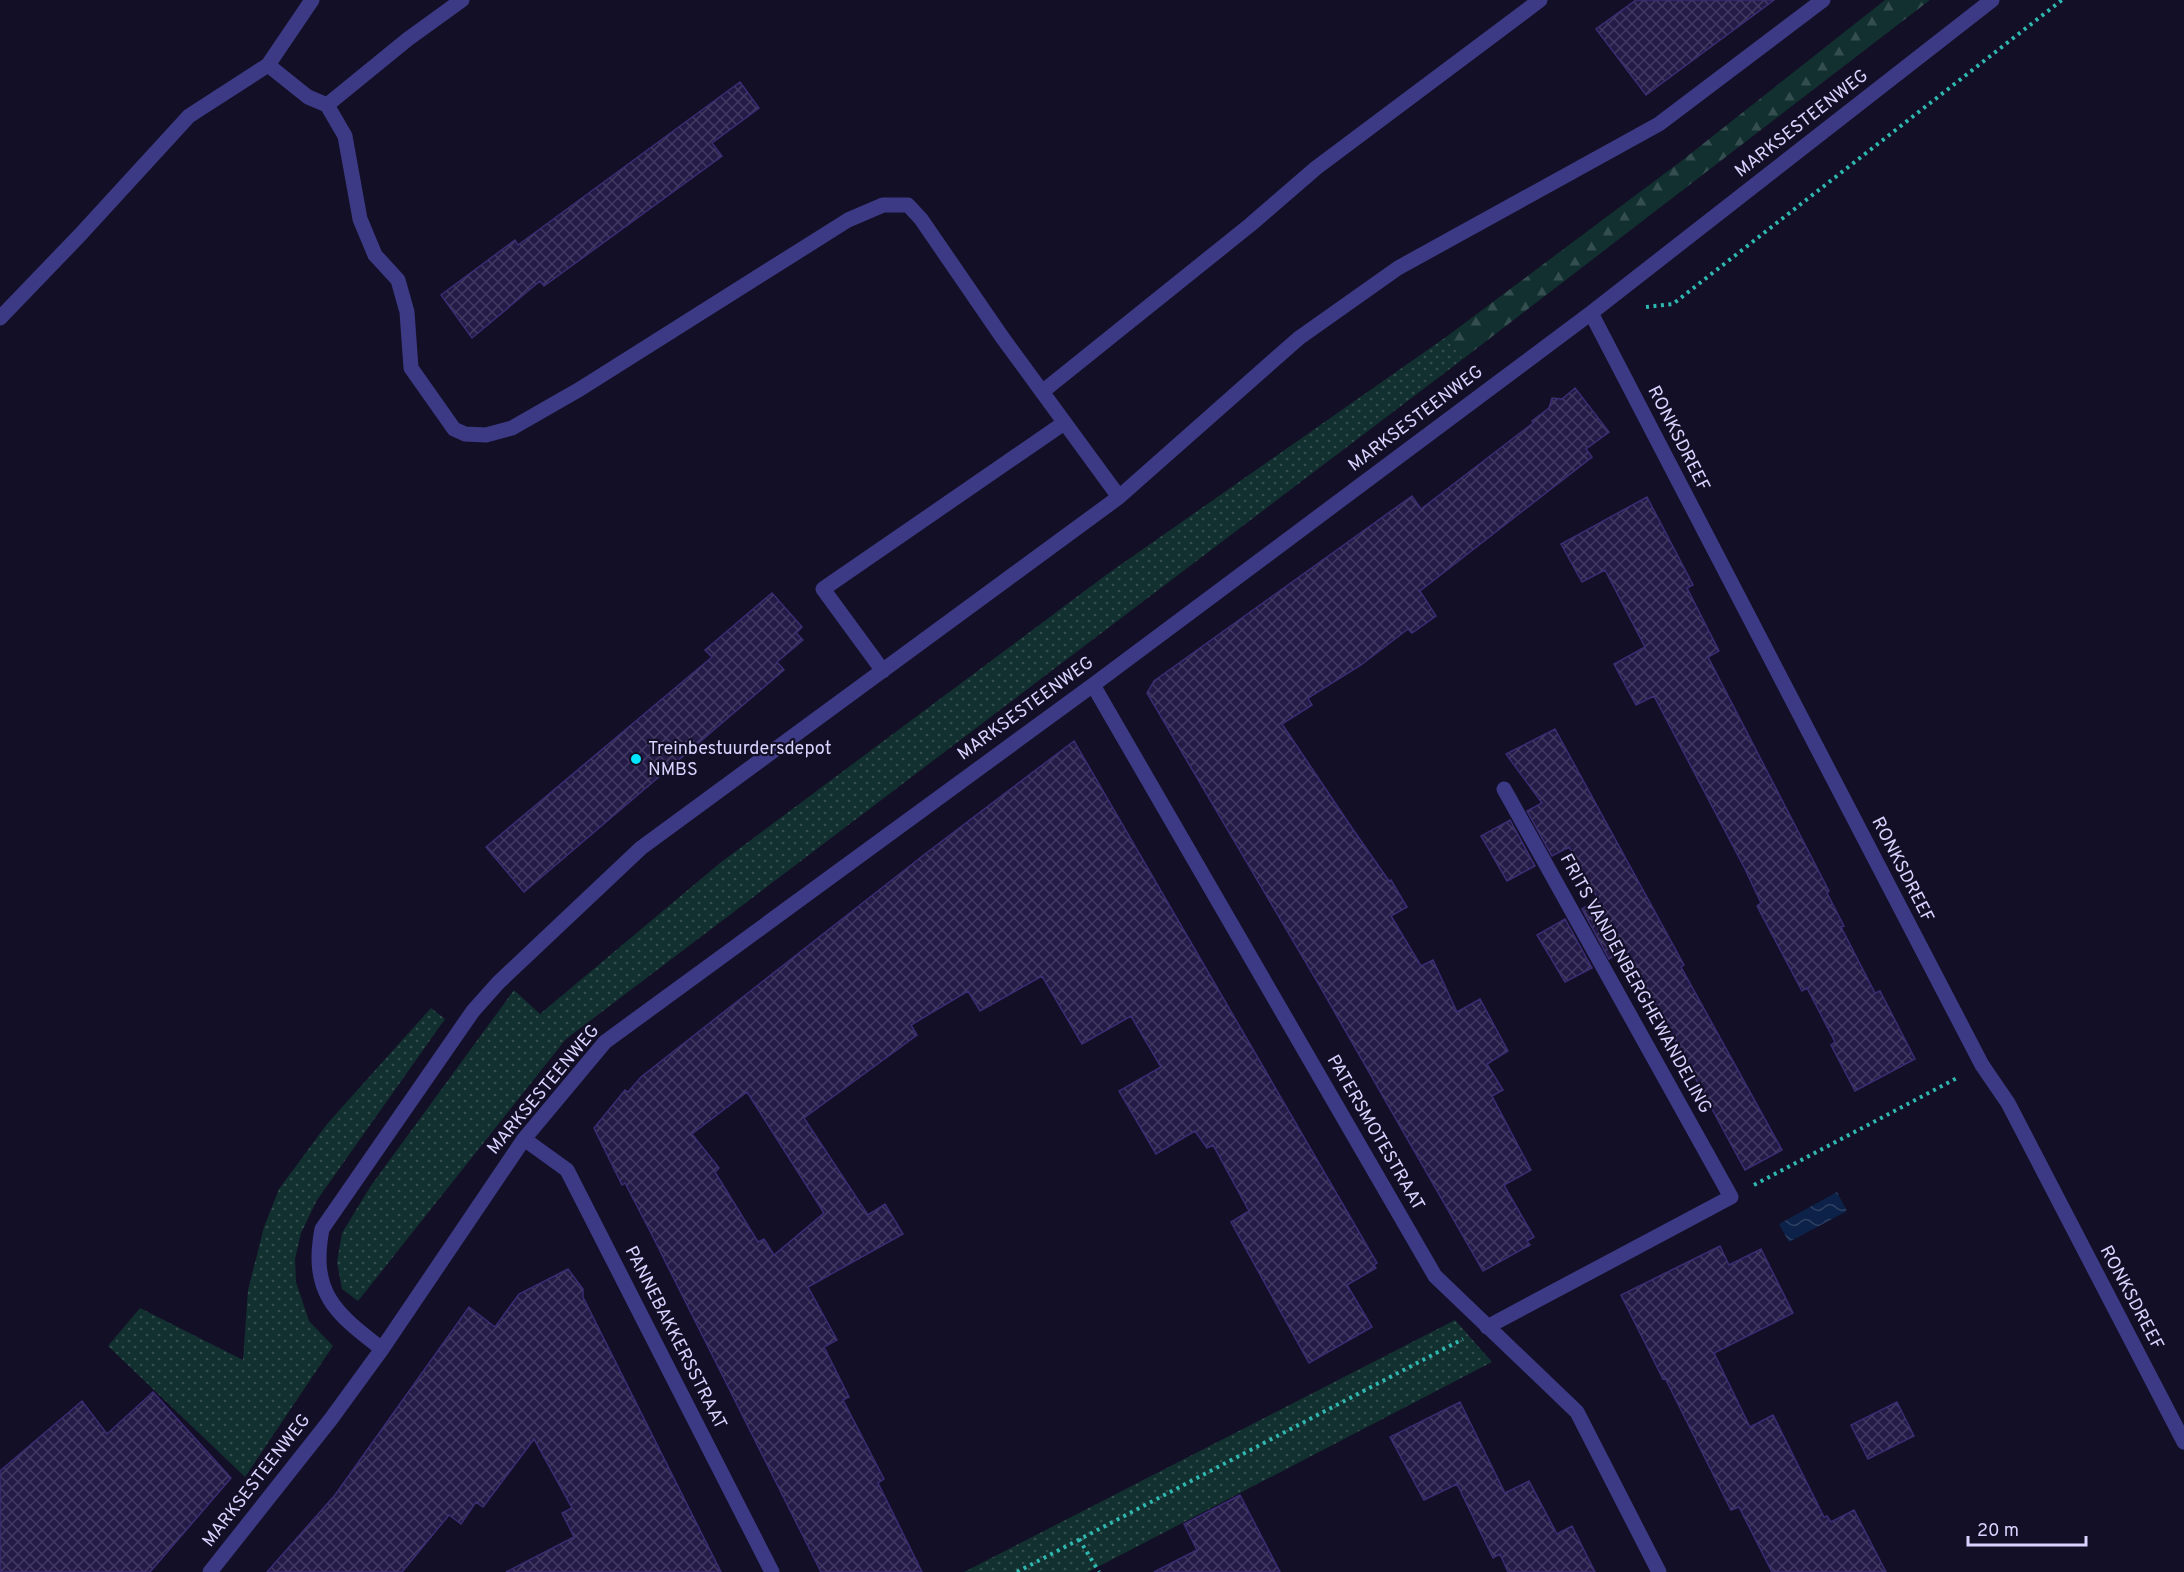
<svg xmlns="http://www.w3.org/2000/svg" width="2184" height="1572" font-family="Overpass,sans-serif">
	<style>
		.grass { fill: url(#grass-dots) }
		.forest { fill: url(#forest-firs) }
		.water { fill: url(#water-waves) }
		.building { fill: url(#building-cross-hatch); stroke: #3b2d73; stroke-width: 1.5; fill-rule: evenodd }
		.lines { fill: none; stroke-linecap: round; stroke-linejoin: round }
		.path { stroke: #2fb8b0; stroke-width: 4; stroke-dasharray: 3 4.5; stroke-linecap: butt }
		.minor { stroke: #3d3a85; stroke-width: 15 }
		.poi-dot { fill: #00e5ff; stroke: #130f26; stroke-width: 2 }
		.labels { text-anchor: middle; dominant-baseline: central; stroke-width: 4.5; stroke-linejoin: round; paint-order: stroke }
		.street-label { font-size: 18px; fill: #d9d4ff; stroke: #130f26 }
		.poi-label { font-size: 18px; fill: #d9d4ff; stroke: #130f26; text-anchor: start }
	</style>
	<defs>
		<pattern id="grass-dots" width="8" height="8" patternUnits="userSpaceOnUse" patternTransform="scale(1.5)"><rect width="8" height="8" fill="#12302f"/><path d="M2 2h.1M6 6h.1" fill="none" stroke="#344d4e" stroke-width="1.8" stroke-linecap="round"/></pattern>
		<pattern id="forest-firs" width="22" height="20" patternUnits="userSpaceOnUse" patternTransform="scale(1.5)"><rect width="22" height="20" fill="#12302f"/><path d="M5 1l3.5 6h-7zM16 11l3.5 6h-7z" fill="#344d4e"/></pattern>
		<pattern id="water-waves" width="16" height="10" patternUnits="userSpaceOnUse" patternTransform="scale(1.5)"><rect width="16" height="10" fill="#0c2248"/><path d="M0 5q4-4 8 0t8 0" fill="none" stroke="#2f4163"/></pattern>
		<pattern id="building-cross-hatch" width="8" height="8" patternUnits="userSpaceOnUse" patternTransform="scale(1.5)"><rect width="8" height="8" fill="#241b47"/><path d="M0 0l8 8M0 8l8-8" fill="none" stroke="#433b63"/></pattern>
	</defs>
	<rect width="100%" height="100%" fill="#130f26"/>
	<path class="grass" d="M 1446,337 L 1463,359 L 566,1039 L 358,1301 L 342,1289 L 337,1262 L 342,1233 L 370,1187 L 514,990 L 540,1014 L 720,863 L 1106,575 Z
		M 431,1008 L 445,1019 L 317,1200 L 301,1233 L 295,1259 L 296,1282 L 309,1321 L 333,1346 L 245,1477 L 108,1346 L 140,1308 L 243,1360 L 248,1290 L 264,1227 L 279,1189 L 327,1124 Z
		M 1455,1320 L 1492,1362 L 1088,1572 L 964,1572 Z"/>
	<path class="forest" d="M 1885,0 L 1930,0 L 1463,359 L 1446,337 L 1680,162 Z"/>
	<path class="water" d="M 1837,1192 L 1847,1211 L 1789,1242 L 1779,1224 Z"/>
	<path class="building" d="M 1636,0 L 1774,0 L 1646,95 L 1596,29 Z
		M 740,82 L 759,108 L 712,143 L 722,156 L 544,286 L 540,281 L 472,338 L 441,295 L 515,240 L 518,245 Z
		M 1575,388 L 1609,432 L 1586,449 L 1592,457 L 1420,591 L 1436,616 L 1412,633 L 1408,629 L 1361,665 L 1308,698 L 1312,705 L 1282,724 L 1352,828 L 1389,881 L 1391,880 L 1407,907 L 1391,916 L 1421,966 L 1433,960 L 1457,1012 L 1480,999 L 1508,1051 L 1487,1064 L 1503,1090 L 1492,1096 L 1531,1170 L 1504,1185 L 1534,1237 L 1527,1241 L 1530,1245 L 1483,1271 L 1322,990 L 1147,693 L 1154,681 L 1412,496 L 1421,509 L 1533,423 L 1532,421 L 1549,408 L 1552,398 L 1562,399 Z
		M 1647,497 L 1693,585 L 1687,588 L 1719,651 L 1708,657 L 1829,891 L 1827,893 L 1844,926 L 1841,927 L 1875,993 L 1880,991 L 1915,1059 L 1855,1091 L 1831,1045 L 1835,1042 L 1807,988 L 1802,991 L 1757,906 L 1761,903 L 1745,869 L 1654,696 L 1636,705 L 1614,664 L 1645,647 L 1605,570 L 1582,582 L 1561,544 Z
		M 772,593 L 802,627 L 796,633 L 803,640 L 777,662 L 784,670 L 524,892 L 486,847 L 712,657 L 705,650 Z
		M 1555,729 L 1684,965 L 1681,967 L 1782,1150 L 1745,1170 L 1626,950 L 1609,959 L 1582,909 L 1598,899 L 1569,847 L 1552,856 L 1527,811 L 1542,803 L 1506,754 Z
		M 1074,741 L 1377,1263 L 1374,1265 L 1376,1268 L 1347,1285 L 1372,1327 L 1309,1363 L 1231,1222 L 1249,1211 L 1213,1145 L 1207,1148 L 1195,1131 L 1156,1154 L 1119,1091 L 1161,1067 L 1131,1016 L 1082,1044 L 1042,976 L 980,1011 L 968,991 L 911,1025 L 917,1035 L 804,1118 L 868,1215 L 885,1204 L 903,1234 L 808,1287 L 837,1340 L 824,1347 L 849,1397 L 843,1400 L 884,1479 L 878,1483 L 922,1572 L 821,1572 L 651,1233 L 625,1183 L 622,1185 L 594,1128 L 625,1090 L 628,1092 L 641,1077 L 925,854 ZM 747,1092 L 824,1213 L 774,1255 L 764,1239 L 758,1242 L 715,1172 L 719,1168 L 692,1134 Z
		M 1510,820 L 1535,866 L 1507,881 L 1481,836 Z
		M 1565,919 L 1592,968 L 1565,982 L 1537,935 Z
		M 1720,1246 L 1729,1265 L 1761,1249 L 1793,1313 L 1714,1353 L 1750,1427 L 1773,1415 L 1824,1517 L 1827,1516 L 1831,1522 L 1854,1510 L 1886,1572 L 1772,1572 L 1739,1507 L 1731,1510 L 1665,1378 L 1663,1379 L 1621,1295 Z
		M 568,1269 L 583,1289 L 583,1297 L 721,1572 L 506,1572 L 574,1537 L 562,1513 L 572,1508 L 534,1439 L 483,1507 L 476,1502 L 461,1524 L 449,1515 L 402,1572 L 267,1572 L 335,1495 L 469,1307 L 495,1327 L 519,1294 Z
		M 153,1392 L 231,1478 L 150,1572 L 0,1572 L 0,1471 L 82,1401 L 107,1434 Z
		M 1460,1402 L 1505,1493 L 1529,1481 L 1557,1534 L 1572,1526 L 1595,1572 L 1508,1572 L 1500,1554 L 1493,1558 L 1457,1484 L 1424,1500 L 1390,1437 Z
		M 1897,1402 L 1914,1436 L 1868,1459 L 1851,1425 Z
		M 1240,1495 L 1280,1572 L 1154,1572 L 1197,1550 L 1184,1524 Z"/>
	<g class="lines">
		<path class="path" d="M 1646,307 L 1673,304 L 2062,0
			M 1754,1185 L 1957,1078
			M 1079,1539 L 1099,1572
			M 1017,1572 L 1463,1339"/>
		<path class="minor" d="M 268,65 L 308,97 L 327,105 L 408,39 L 462,0
			M 327,105 L 345,136 L 360,219 L 375,255 L 398,280 L 407,312 L 411,368 L 454,429 L 465,434 L 486,435 L 512,428 L 580,389 L 848,220 L 883,205 L 908,205 L 921,219 L 1002,337 L 1119,497
			M 1591,313 L 1982,1065 L 2008,1103 L 2184,1442
			M 0,318 L 79,236 L 189,116 L 268,65 L 312,0
			M 1042,392 L 1250,225 L 1316,168 L 1540,0
			M 883,671 L 823,589 L 1064,423
			M 1093,685 L 1435,1276 L 1577,1412 L 1659,1572
			M 524,1139 L 567,1170 L 772,1572
			M 1487,1327 L 1731,1197 L 1504,789
			M 382,1349 C 335,1313 310,1293 322,1229 L 473,1011 L 498,983 L 641,848 L 1119,497 L 1299,338 L 1398,268 L 1659,124 L 1823,0
			M 210,1572 L 331,1419 L 382,1349 L 524,1139 L 605,1042 L 1093,685 L 1591,313 L 1992,0"/>
	</g>
	<circle class="poi-dot" cx="636" cy="759" r="6"/>
	<g class="labels">
		<g class="street-label">
			<text transform="translate(1802 124) rotate(-38)">MARKSESTEENWEG</text>
			<text transform="translate(1416 419) rotate(-37)">MARKSESTEENWEG</text>
			<text transform="translate(1678 439) rotate(63)">RONKSDREEF</text>
			<text transform="translate(1026 709) rotate(-36)">MARKSESTEENWEG</text>
			<text transform="translate(1902 870) rotate(63)">RONKSDREEF</text>
			<text transform="translate(1635 984) rotate(61)">FRITS VANDENBERGHEWANDELING</text>
			<text transform="translate(544 1090) rotate(-50)">MARKSESTEENWEG</text>
			<text transform="translate(1375 1133) rotate(60)">PATERSMOTESTRAAT</text>
			<text transform="translate(2131 1298) rotate(62)">RONKSDREEF</text>
			<text transform="translate(675 1338) rotate(63)">PANNEBAKKERSSTRAAT</text>
			<text transform="translate(257 1481) rotate(-52)">MARKSESTEENWEG</text>
		</g>
		<g class="poi-label">
			<text x="648" y="749">Treinbestuurdersdepot<tspan x="648" dy="21">NMBS</tspan></text>
		</g>
	</g>
	<path d="M1968 1536v9h118v-9" fill="none" stroke="#d9d4ff" stroke-width="3"/>
	<text x="1977" y="1536" font-size="18" fill="#d9d4ff" stroke="#130f26" stroke-width="4.5" paint-order="stroke">20 m</text>
</svg>
